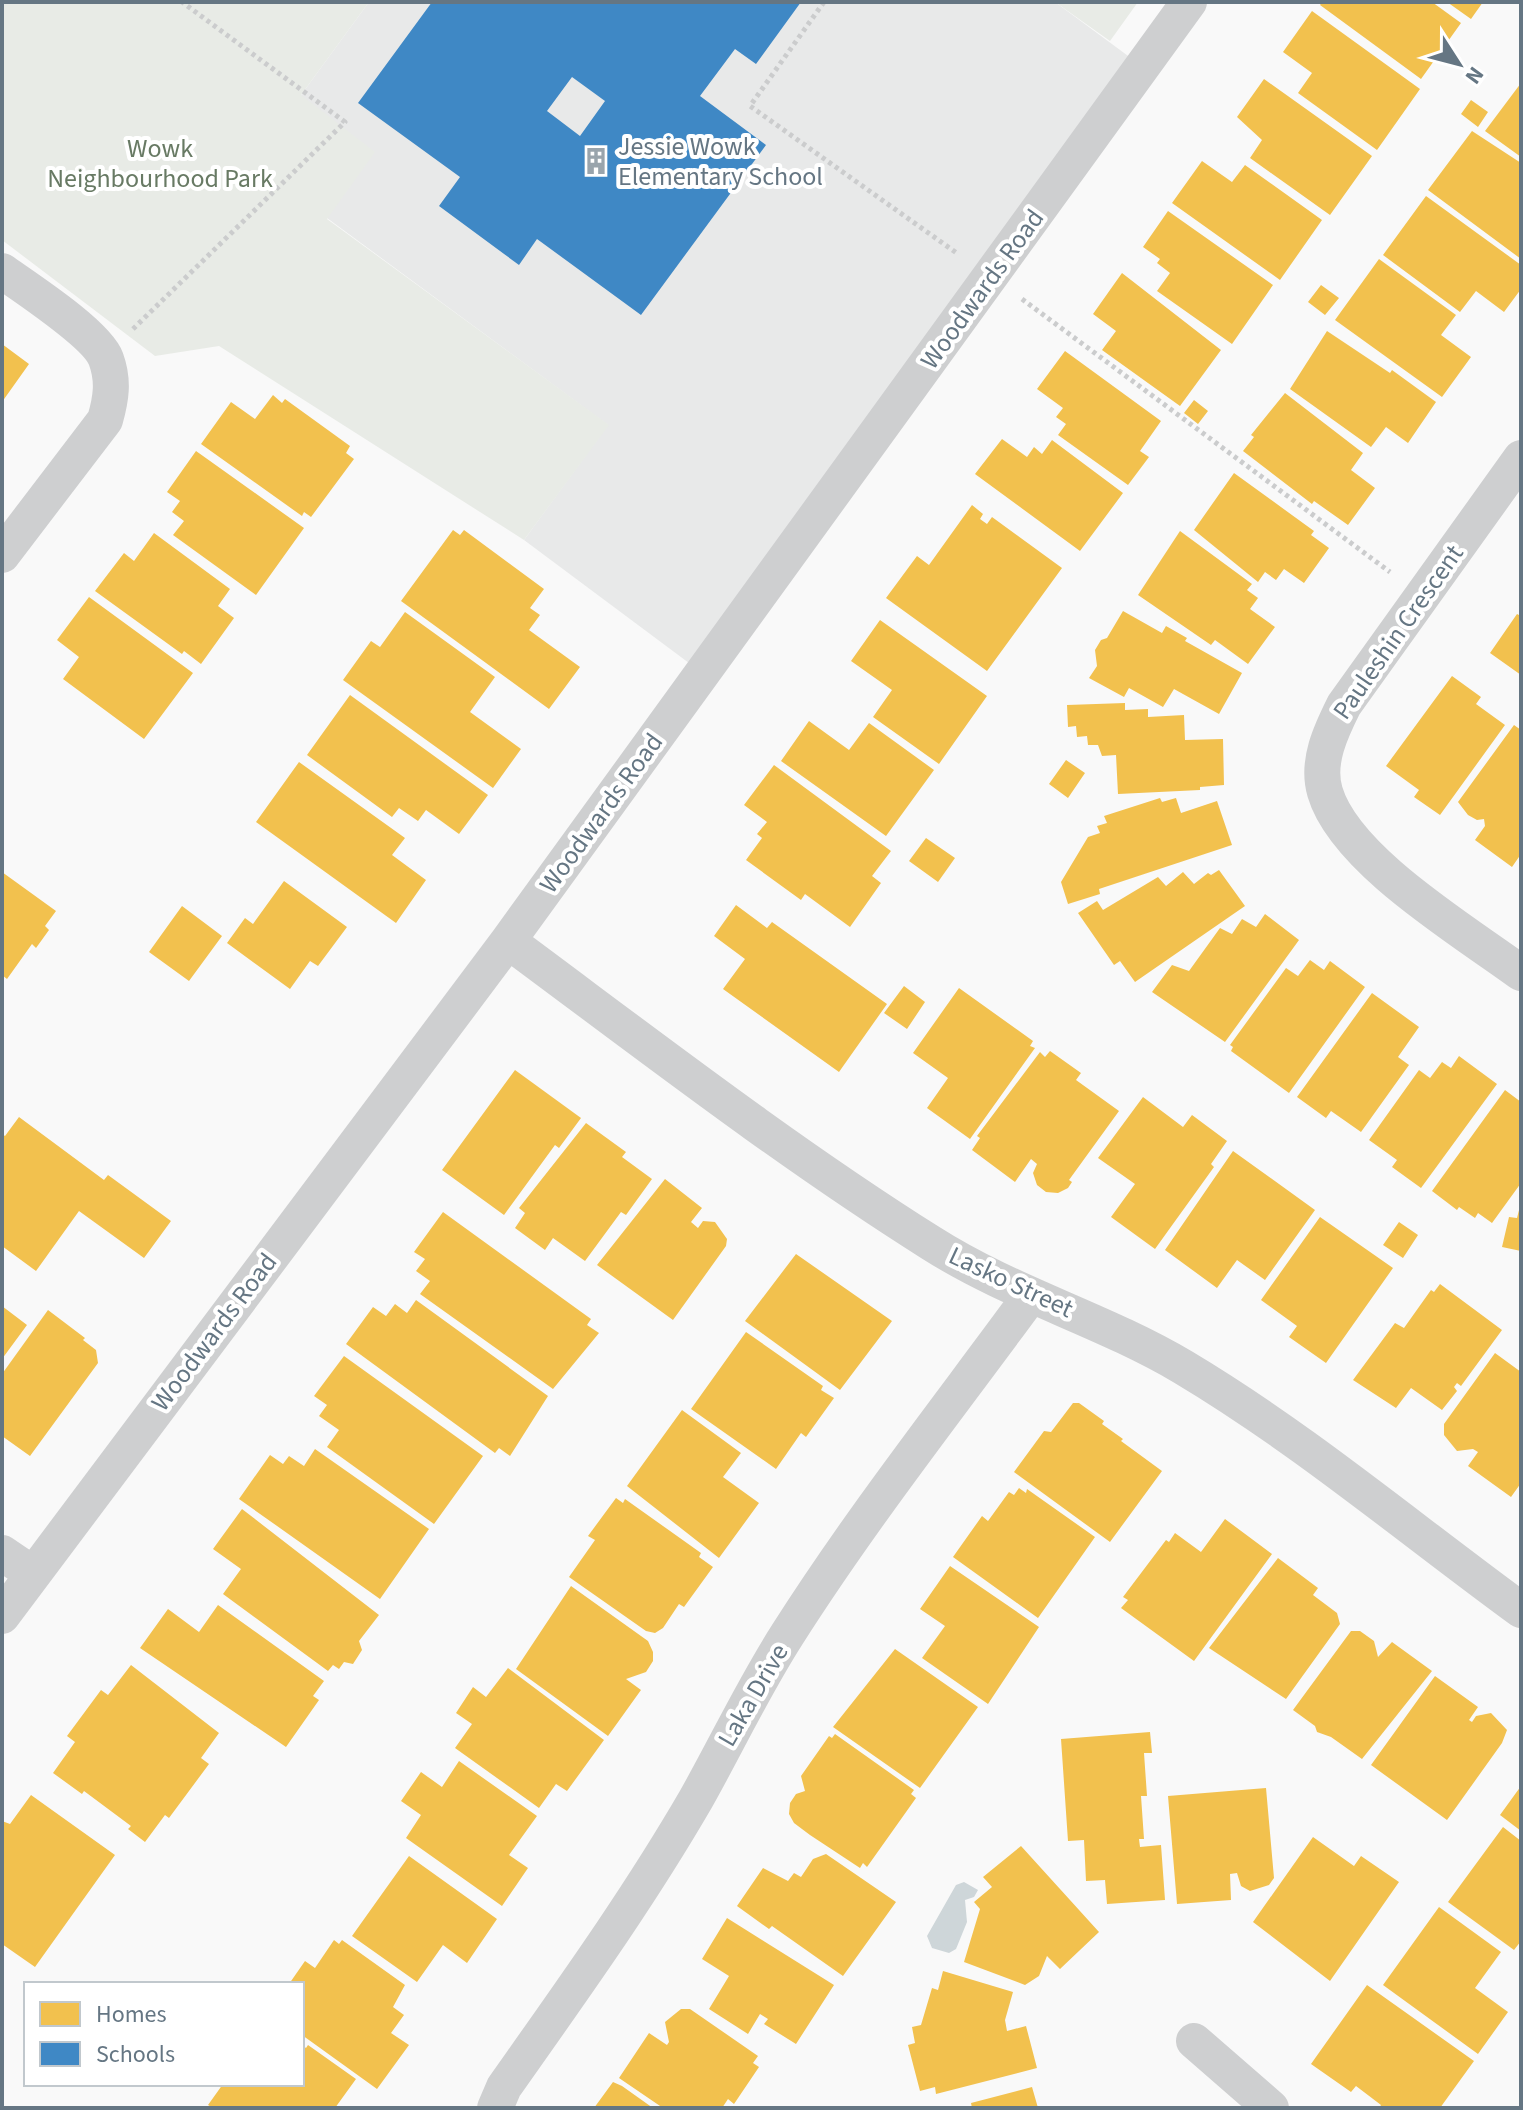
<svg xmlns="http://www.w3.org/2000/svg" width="1523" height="2110" font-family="'Source Sans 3',sans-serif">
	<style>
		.built { fill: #e8e9e9 }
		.green { fill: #e8ebe6 }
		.water { fill: #ced6d9 }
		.homes { fill: #f2c14e }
		.schools { fill: #3f88c5; fill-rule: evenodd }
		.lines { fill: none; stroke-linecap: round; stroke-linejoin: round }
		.path { stroke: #cbcccd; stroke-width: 5; stroke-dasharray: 4 4; stroke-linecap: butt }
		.street { stroke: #cecfd0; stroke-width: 36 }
		.labels { text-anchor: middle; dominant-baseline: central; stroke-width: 8; stroke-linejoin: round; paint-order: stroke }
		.poi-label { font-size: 26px; fill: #657683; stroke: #fff; text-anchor: start }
		.park-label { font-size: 26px; fill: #687a64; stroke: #fff }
		.street-label { font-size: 26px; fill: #657683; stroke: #fff }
	</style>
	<rect width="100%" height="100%" fill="#f9f9f9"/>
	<path class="built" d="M 369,2 L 1055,2 L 1139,64 L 697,669 L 524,540 L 608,425 L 327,218 L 301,95 Z"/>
	<path class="green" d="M 2,2 L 369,2 L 301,95 L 375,152 L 327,219 L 609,425 L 524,540 L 219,346 L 155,356 L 2,240 Z
		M 1055,2 L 1138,2 L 1110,41 Z"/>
	<path class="water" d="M 964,1882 L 978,1890 L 974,1897 L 965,1900 L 967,1922 L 956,1949 L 949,1953 L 932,1948 L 927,1936 L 956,1885 Z"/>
	<path class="homes" d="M 1322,2 L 1432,2 L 1461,23 L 1421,79 L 1320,5 Z
		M 1447,2 L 1483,2 L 1471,19 Z
		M 1312,11 L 1420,89 L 1377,150 L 1298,93 L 1312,73 L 1283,52 Z
		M 1264,79 L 1372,156 L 1330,215 L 1250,158 L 1262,140 L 1237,117 Z
		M 1521,83 L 1521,157 L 1485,131 Z
		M 1471,100 L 1488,112 L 1478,127 L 1461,114 Z
		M 1472,131 L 1521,163 L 1521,259 L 1428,190 Z
		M 1202,161 L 1232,182 L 1245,165 L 1322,220 L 1280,280 L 1172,203 Z
		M 1426,196 L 1521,265 L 1521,289 L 1504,312 L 1476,291 L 1460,312 L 1383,255 Z
		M 1168,211 L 1273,285 L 1232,344 L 1157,291 L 1170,273 L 1157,263 L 1160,259 L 1143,247 Z
		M 1379,259 L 1456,315 L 1441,335 L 1471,357 L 1442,397 L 1335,320 Z
		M 1122,273 L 1221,350 L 1180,406 L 1102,350 L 1116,331 L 1093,314 Z
		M 1321,285 L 1339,298 L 1325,315 L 1308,302 Z
		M 1327,331 L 1390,373 L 1392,370 L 1436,402 L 1408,443 L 1386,427 L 1371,447 L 1290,389 Z
		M 2,344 L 29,364 L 2,402 Z
		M 1065,351 L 1161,421 L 1140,451 L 1149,457 L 1128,485 L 1058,435 L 1066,424 L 1056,417 L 1063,408 L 1037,389 Z
		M 1285,393 L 1363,453 L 1351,470 L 1375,488 L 1348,525 L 1314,501 L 1312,504 L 1243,451 L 1254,437 L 1251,435 Z
		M 273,395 L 282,403 L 285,399 L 350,446 L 346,453 L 354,459 L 311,517 L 304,512 L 302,516 L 201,444 L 231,402 L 255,419 Z
		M 1194,400 L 1208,411 L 1198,424 L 1184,413 Z
		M 1002,439 L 1027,457 L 1034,447 L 1042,454 L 1052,440 L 1123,493 L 1080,551 L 975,474 Z
		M 196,451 L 304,528 L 256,595 L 173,535 L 184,521 L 172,512 L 180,501 L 167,492 Z
		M 1234,473 L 1314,531 L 1311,535 L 1329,548 L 1304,583 L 1284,569 L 1276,580 L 1265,572 L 1258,582 L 1194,530 Z
		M 972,505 L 983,514 L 980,519 L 987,524 L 992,517 L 1062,568 L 987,671 L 886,598 L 917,556 L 929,565 Z
		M 453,530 L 460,535 L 464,530 L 544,589 L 530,608 L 540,615 L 529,630 L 580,667 L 549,709 L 401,601 Z
		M 1180,531 L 1252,584 L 1247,590 L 1258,598 L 1250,609 L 1275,627 L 1248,664 L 1215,640 L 1211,645 L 1138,595 Z
		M 154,533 L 230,589 L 218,606 L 234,618 L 201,664 L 184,651 L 182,654 L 95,591 L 124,553 L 134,561 Z
		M 89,597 L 193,673 L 144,739 L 63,679 L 79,657 L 57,640 Z
		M 1123,611 L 1162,633 L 1166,626 L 1187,638 L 1185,641 L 1242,673 L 1219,714 L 1174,689 L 1163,707 L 1129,688 L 1124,697 L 1089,678 L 1097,666 L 1095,650 L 1101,640 L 1107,638 Z
		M 405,612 L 495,677 L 470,712 L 521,749 L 493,788 L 343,680 L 371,641 L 380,647 Z
		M 1517,614 L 1521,616 L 1521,675 L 1490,653 Z
		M 880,620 L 987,696 L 939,764 L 873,717 L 892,690 L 851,661 Z
		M 1452,676 L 1481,697 L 1476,704 L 1505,725 L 1440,815 L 1414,797 L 1419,790 L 1386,766 Z
		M 350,695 L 488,795 L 459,834 L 426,810 L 418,821 L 399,808 L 392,817 L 307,755 Z
		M 1125,703 L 1125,710 L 1148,709 L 1148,717 L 1184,715 L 1185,740 L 1223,739 L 1224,785 L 1200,787 L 1200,790 L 1118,794 L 1116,755 L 1102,756 L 1098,745 L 1088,745 L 1087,736 L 1077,737 L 1076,726 L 1068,727 L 1067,705 Z
		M 809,721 L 849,750 L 869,723 L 934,770 L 886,836 L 781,761 Z
		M 1514,725 L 1521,730 L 1521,854 L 1512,867 L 1475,840 L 1485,826 L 1484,819 L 1477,820 L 1468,815 L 1458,802 Z
		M 1066,760 L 1085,773 L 1068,798 L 1049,784 Z
		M 299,762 L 405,838 L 392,855 L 426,880 L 396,923 L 256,822 Z
		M 774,765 L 891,851 L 872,876 L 881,883 L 850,927 L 805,894 L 801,900 L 746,860 L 762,838 L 757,834 L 767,822 L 744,805 Z
		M 1160,798 L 1162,802 L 1176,798 L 1181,813 L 1217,801 L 1232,845 L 1099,889 L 1100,894 L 1068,904 L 1061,882 L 1088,837 L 1100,833 L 1097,826 L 1107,823 L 1104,816 Z
		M 926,838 L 955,858 L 938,882 L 909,861 Z
		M 1219,870 L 1245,906 L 1135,982 L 1120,961 L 1114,965 L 1078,913 L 1097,901 L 1103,910 L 1158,877 L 1166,886 L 1183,872 L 1194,884 L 1208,873 L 1211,875 Z
		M 2,872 L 56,911 L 45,926 L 49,930 L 36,948 L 32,944 L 7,979 L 2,975 Z
		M 284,881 L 347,927 L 318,966 L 310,961 L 290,989 L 227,943 L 245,918 L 253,924 Z
		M 736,905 L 767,928 L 772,922 L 887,1004 L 839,1072 L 723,989 L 745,959 L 714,936 Z
		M 182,906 L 222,936 L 189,981 L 149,952 Z
		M 1265,914 L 1299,940 L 1225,1042 L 1152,992 L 1172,965 L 1189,971 L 1220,928 L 1232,934 L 1242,919 L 1256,927 Z
		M 1310,960 L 1324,970 L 1330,961 L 1365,987 L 1289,1093 L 1231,1051 L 1233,1047 L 1230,1045 L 1286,968 L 1298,976 Z
		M 904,986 L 925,1002 L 907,1029 L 884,1013 Z
		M 959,988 L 1033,1041 L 1030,1046 L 1035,1048 L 970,1139 L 927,1108 L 948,1078 L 913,1053 Z
		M 1372,993 L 1419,1027 L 1398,1057 L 1409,1065 L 1361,1132 L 1331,1111 L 1326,1118 L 1297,1097 Z
		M 1050,1051 L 1081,1073 L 1076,1080 L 1119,1111 L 1069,1180 L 1072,1182 L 1068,1188 L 1058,1193 L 1046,1192 L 1037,1185 L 1033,1173 L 1037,1164 L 1031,1159 L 1015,1182 L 972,1150 L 980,1138 L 977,1136 L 1040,1052 L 1045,1057 Z
		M 1459,1056 L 1497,1084 L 1421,1188 L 1392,1167 L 1397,1160 L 1369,1140 L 1419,1070 L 1430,1078 L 1442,1062 L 1451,1068 Z
		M 515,1070 L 581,1118 L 559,1148 L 555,1145 L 504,1215 L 442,1170 Z
		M 1505,1090 L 1521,1102 L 1521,1183 L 1492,1223 L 1478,1213 L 1475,1218 L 1459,1207 L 1457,1210 L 1432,1191 Z
		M 1143,1097 L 1183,1127 L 1192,1115 L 1227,1141 L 1211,1164 L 1214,1167 L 1155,1249 L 1111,1217 L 1135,1184 L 1098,1158 Z
		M 19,1117 L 104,1180 L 108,1175 L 171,1221 L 144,1258 L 79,1211 L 36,1271 L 2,1246 L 2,1134 L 5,1136 Z
		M 586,1123 L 626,1152 L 622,1157 L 652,1179 L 626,1215 L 621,1212 L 585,1261 L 553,1238 L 545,1250 L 515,1228 L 525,1213 L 519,1208 Z
		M 1233,1151 L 1315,1210 L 1265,1280 L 1237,1260 L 1217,1288 L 1165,1250 Z
		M 665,1179 L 702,1208 L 691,1222 L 698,1228 L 703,1221 L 715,1222 L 727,1239 L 726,1246 L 673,1320 L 597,1265 Z
		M 1520,1206 L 1521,1206 L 1521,1251 L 1502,1247 L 1509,1217 L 1517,1218 Z
		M 443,1212 L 591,1319 L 587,1325 L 599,1333 L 553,1389 L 420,1294 L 430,1281 L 416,1271 L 425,1259 L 414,1252 Z
		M 1320,1217 L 1393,1268 L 1326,1363 L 1289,1337 L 1297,1326 L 1261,1300 Z
		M 1399,1222 L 1418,1235 L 1403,1258 L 1383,1245 Z
		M 796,1254 L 892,1321 L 840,1390 L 745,1321 Z
		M 1440,1284 L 1502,1330 L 1461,1386 L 1457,1383 L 1454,1387 L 1457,1391 L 1442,1410 L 1411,1388 L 1396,1408 L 1353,1380 L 1395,1323 L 1404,1328 L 1431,1290 L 1434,1292 Z
		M 416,1300 L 548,1396 L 510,1456 L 499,1448 L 495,1453 L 346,1344 L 373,1307 L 386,1316 L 395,1304 L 407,1313 Z
		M 2,1306 L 27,1325 L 2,1359 Z
		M 48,1310 L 85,1338 L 83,1340 L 96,1350 L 98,1363 L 30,1456 L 2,1436 L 2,1374 Z
		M 746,1332 L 823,1386 L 821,1390 L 834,1398 L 806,1437 L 801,1433 L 776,1469 L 691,1409 Z
		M 1495,1353 L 1521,1372 L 1521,1483 L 1511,1497 L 1468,1466 L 1478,1452 L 1473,1449 L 1457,1451 L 1444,1435 L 1444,1424 Z
		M 344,1356 L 483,1456 L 434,1524 L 327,1447 L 339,1430 L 319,1416 L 327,1405 L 314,1396 Z
		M 1073,1403 L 1079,1403 L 1104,1421 L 1102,1424 L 1123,1439 L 1121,1441 L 1162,1471 L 1110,1542 L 1014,1472 L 1044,1431 L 1051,1432 Z
		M 682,1410 L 741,1453 L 723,1477 L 759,1503 L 719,1558 L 627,1486 Z
		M 315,1449 L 429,1529 L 380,1599 L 239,1499 L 270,1455 L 283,1464 L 289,1456 L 304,1466 Z
		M 1019,1488 L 1026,1493 L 1027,1489 L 1095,1537 L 1038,1618 L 953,1557 L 982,1516 L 988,1521 L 1009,1492 L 1014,1495 Z
		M 616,1498 L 623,1503 L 625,1499 L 701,1553 L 699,1557 L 713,1567 L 684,1607 L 679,1604 L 663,1628 L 655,1633 L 646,1631 L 569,1577 L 595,1540 L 588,1536 Z
		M 242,1509 L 379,1615 L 359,1641 L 362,1650 L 353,1664 L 344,1662 L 339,1669 L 333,1665 L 328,1671 L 223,1594 L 241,1569 L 213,1549 Z
		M 1225,1519 L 1272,1554 L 1194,1661 L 1121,1608 L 1128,1600 L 1123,1597 L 1166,1540 L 1169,1542 L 1175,1533 L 1201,1552 Z
		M 1278,1558 L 1318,1588 L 1313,1595 L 1337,1613 L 1340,1624 L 1286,1699 L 1209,1648 Z
		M 950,1566 L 1039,1627 L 988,1704 L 922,1658 L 945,1626 L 920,1609 Z
		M 571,1586 L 648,1641 L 653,1652 L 653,1661 L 646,1672 L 626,1679 L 641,1690 L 608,1736 L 516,1669 Z
		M 218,1605 L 324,1681 L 313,1696 L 319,1700 L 286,1747 L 140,1648 L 168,1609 L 199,1632 Z
		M 1351,1631 L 1360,1631 L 1374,1641 L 1378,1657 L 1392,1642 L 1432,1671 L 1362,1759 L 1331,1737 L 1317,1732 L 1315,1726 L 1293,1710 Z
		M 895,1649 L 978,1707 L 920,1788 L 833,1727 Z
		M 131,1665 L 219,1733 L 201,1758 L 209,1764 L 169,1818 L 165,1815 L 145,1842 L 128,1829 L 131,1826 L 84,1791 L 82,1794 L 53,1773 L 75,1742 L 67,1736 L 101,1690 L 108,1695 Z
		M 508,1668 L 604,1740 L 567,1791 L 556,1784 L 539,1808 L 455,1748 L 472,1724 L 456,1713 L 473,1687 L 486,1697 Z
		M 1435,1676 L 1478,1707 L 1469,1720 L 1472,1722 L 1476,1716 L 1491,1713 L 1507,1730 L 1502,1743 L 1447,1820 L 1371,1765 Z
		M 1150,1732 L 1152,1753 L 1144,1753 L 1147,1796 L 1141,1796 L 1144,1839 L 1139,1839 L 1140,1847 L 1161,1845 L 1165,1900 L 1107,1904 L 1105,1880 L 1086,1881 L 1084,1840 L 1068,1841 L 1061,1739 Z
		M 835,1734 L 914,1790 L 911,1794 L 916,1798 L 867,1867 L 863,1863 L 860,1868 L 810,1835 L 794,1823 L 789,1814 L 790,1803 L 796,1794 L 805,1791 L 801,1776 L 829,1736 L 832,1738 Z
		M 459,1761 L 537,1816 L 509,1855 L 528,1868 L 502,1906 L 406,1838 L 421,1815 L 401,1801 L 421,1772 L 442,1787 Z
		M 1521,1786 L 1521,1831 L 1500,1815 Z
		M 1266,1788 L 1274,1878 L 1269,1885 L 1250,1891 L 1241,1886 L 1237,1873 L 1230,1874 L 1231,1900 L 1177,1904 L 1168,1796 Z
		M 31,1795 L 115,1855 L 35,1967 L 2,1944 L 2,1821 L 10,1824 Z
		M 1503,1827 L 1521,1841 L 1521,1941 L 1514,1950 L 1448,1902 Z
		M 1313,1837 L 1354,1866 L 1361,1856 L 1399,1882 L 1330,1981 L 1253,1922 Z
		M 1021,1846 L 1099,1932 L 1060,1969 L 1047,1956 L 1039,1976 L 1025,1985 L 964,1962 L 980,1909 L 974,1902 L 992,1887 L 983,1877 Z
		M 826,1854 L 896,1902 L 843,1976 L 772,1926 L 769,1929 L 737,1906 L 763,1868 L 788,1881 L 794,1873 L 801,1877 L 813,1859 Z
		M 409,1856 L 497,1919 L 467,1963 L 443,1945 L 417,1982 L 352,1936 Z
		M 1439,1907 L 1501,1952 L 1475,1988 L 1508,2012 L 1478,2054 L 1383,1985 Z
		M 727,1918 L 834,1985 L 796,2044 L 764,2024 L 768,2019 L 760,2014 L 748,2034 L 709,2009 L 729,1976 L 702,1959 Z
		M 334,1940 L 339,1944 L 342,1940 L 405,1985 L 393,2007 L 404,2015 L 391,2033 L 409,2045 L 377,2089 L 302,2035 L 302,1984 L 289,1984 L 305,1961 L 315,1968 Z
		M 943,1971 L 1013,1992 L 1005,2020 L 1007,2031 L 1026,2026 L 1037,2068 L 936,2094 L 935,2087 L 920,2091 L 908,2045 L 915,2043 L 912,2027 L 921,2025 L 932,1988 L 938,1990 Z
		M 1367,1985 L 1474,2061 L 1440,2108 L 1379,2108 L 1381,2105 L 1356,2086 L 1351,2092 L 1311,2064 Z
		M 681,2009 L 690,2009 L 758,2056 L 753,2063 L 759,2067 L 734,2104 L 728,2099 L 722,2108 L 663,2108 L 619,2078 L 649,2033 L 667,2045 L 669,2042 L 665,2022 Z
		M 302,2045 L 306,2048 L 308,2045 L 356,2079 L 335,2108 L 213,2108 L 208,2105 L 223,2084 L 302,2084 Z
		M 613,2082 L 622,2086 L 653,2108 L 594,2108 Z
		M 1032,2087 L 1038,2108 L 972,2108 L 971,2103 Z"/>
	<path class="schools" d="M 432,2 L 801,2 L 756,64 L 735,49 L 700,96 L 766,145 L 641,315 L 537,239 L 519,265 L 439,206 L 460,177 L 358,103 ZM 572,77 L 605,101 L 580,136 L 547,111 Z"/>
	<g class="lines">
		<path class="path" d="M 824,2 L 750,106 L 958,254
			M 1022,299 L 1390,572
			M 133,329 L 345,122 L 182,2"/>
		<path class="street" d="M 2,271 C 26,288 97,334 106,359 C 114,381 111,399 105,420 L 2,555
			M 1521,458 L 1344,705 C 1331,731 1316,762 1325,792 C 1345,860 1464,931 1521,973
			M 508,941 C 647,1044 785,1151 931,1243 C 1011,1294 1102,1319 1183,1367 C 1302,1438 1410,1529 1521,1610
			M 2,1553 L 33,1574
			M 2,1616 L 508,941 L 1189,2
			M 1194,2041 L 1271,2108
			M 495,2108 L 504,2087 C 571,1992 638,1899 696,1799 C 727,1744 753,1688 787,1635 C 862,1517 949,1407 1031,1295"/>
	</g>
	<defs>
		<g id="building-bare" transform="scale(2.16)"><path d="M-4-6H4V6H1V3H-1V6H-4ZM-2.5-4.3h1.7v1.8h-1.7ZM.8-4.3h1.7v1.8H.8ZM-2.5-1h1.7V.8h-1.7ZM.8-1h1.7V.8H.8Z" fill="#99a4ac" stroke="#fff" stroke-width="2.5" paint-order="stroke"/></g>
	</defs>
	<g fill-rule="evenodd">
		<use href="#building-bare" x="596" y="161"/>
	</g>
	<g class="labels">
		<g class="poi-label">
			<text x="618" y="146">Jessie Wowk<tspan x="618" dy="30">Elementary School</tspan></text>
		</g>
		<g class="park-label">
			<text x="160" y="148">Wowk<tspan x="160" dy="30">Neighbourhood Park</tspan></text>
		</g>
		<g class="street-label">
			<text transform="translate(982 289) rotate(-54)">Woodwards Road</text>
			<text transform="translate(1398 632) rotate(-55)">Pauleshin Crescent</text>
			<text transform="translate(601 813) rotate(-54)">Woodwards Road</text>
			<text transform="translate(1011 1282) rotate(25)">Lasko Street</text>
			<text transform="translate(214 1332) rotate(-53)">Woodwards Road</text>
			<text transform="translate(753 1695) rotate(-60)">Laka Drive</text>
		</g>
	</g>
	<rect width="1523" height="2110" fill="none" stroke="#657683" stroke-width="8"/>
	<rect x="24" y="1982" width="280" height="104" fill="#ffffff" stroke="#c1c8cd" stroke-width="2"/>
	<rect x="40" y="2002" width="40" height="24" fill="#f2c14e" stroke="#c1c8cd" stroke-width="2"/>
	<text x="96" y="2022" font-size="24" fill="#657683">Homes</text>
	<rect x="40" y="2042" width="40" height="24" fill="#3f88c5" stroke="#c1c8cd" stroke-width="2"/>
	<text x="96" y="2062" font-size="24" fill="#657683">Schools</text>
	<g transform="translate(1459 64) rotate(126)" stroke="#ffffff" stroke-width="6" paint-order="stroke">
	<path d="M0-6L14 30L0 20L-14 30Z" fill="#657683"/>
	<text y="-12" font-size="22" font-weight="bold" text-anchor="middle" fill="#657683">N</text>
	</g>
</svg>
